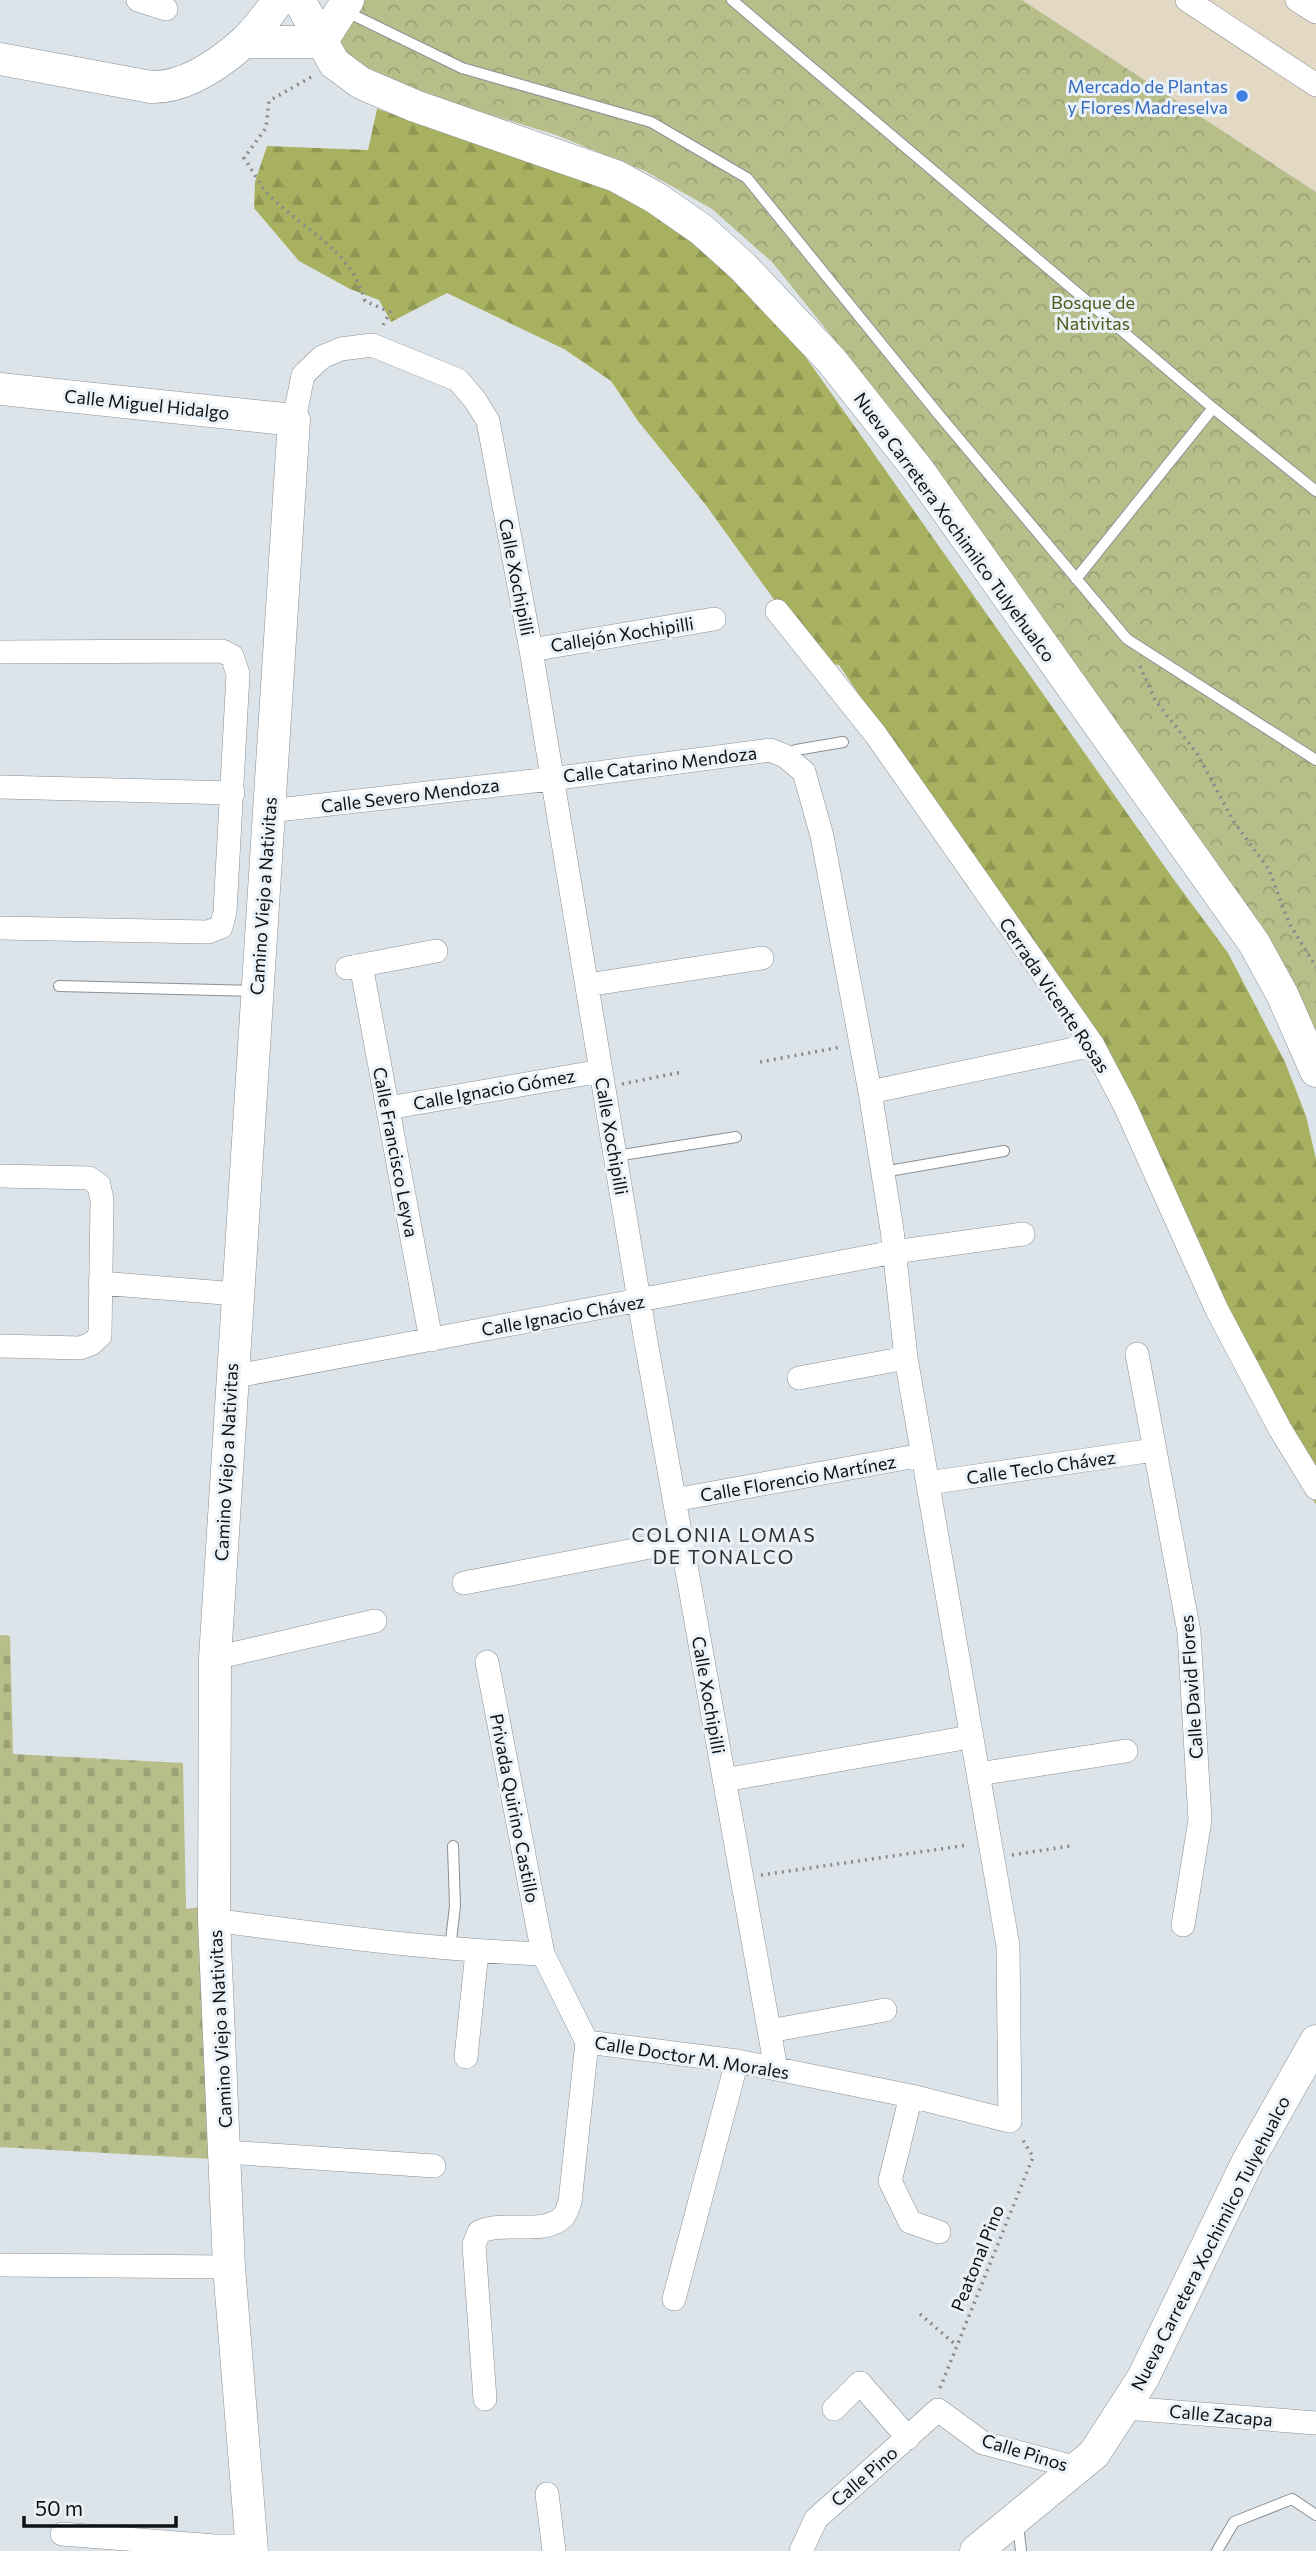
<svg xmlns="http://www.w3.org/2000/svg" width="1316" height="2551" font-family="Commissioner,sans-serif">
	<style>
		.commercial { fill: #e2d8c3 }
		.forest { fill: url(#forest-firs) }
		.cemetery { fill: url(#cemetery-stones) }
		.park { fill: url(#park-crowns) }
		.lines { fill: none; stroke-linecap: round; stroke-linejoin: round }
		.lane-casing { stroke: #8a9095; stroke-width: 12 }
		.street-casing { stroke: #8a9095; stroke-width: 24 }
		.secondary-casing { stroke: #8a9095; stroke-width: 33 }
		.path { stroke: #858a8e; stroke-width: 3.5; stroke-dasharray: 2 5; stroke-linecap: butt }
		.lane { stroke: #fff; stroke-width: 10 }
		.street { stroke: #fff; stroke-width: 23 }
		.secondary { stroke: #fff; stroke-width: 32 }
		.shop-dot { fill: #3f7fe0; stroke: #eaf1f7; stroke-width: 2.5 }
		.labels { text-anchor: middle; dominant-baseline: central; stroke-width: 6; stroke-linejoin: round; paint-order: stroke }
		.shop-label { font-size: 18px; fill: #366cbe; stroke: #eaf1f7; text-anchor: end }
		.park-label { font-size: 18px; fill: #53581d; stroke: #eaf1f7 }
		.street-label { font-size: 18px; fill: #0f1113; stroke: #eaf1f7 }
		.neighbourhood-label { font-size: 19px; letter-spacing: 2px; fill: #2b3034; stroke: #eaf1f7 }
	</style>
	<defs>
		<pattern id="forest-firs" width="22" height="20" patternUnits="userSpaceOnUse" patternTransform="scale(1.75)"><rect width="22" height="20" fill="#a8b160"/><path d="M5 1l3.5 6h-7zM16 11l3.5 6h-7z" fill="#8f9752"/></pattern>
		<pattern id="cemetery-stones" width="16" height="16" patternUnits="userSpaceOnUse" patternTransform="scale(1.75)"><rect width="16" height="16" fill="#b7be89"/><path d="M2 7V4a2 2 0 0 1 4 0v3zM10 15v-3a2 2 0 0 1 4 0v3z" fill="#9ca275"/></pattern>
		<pattern id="park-crowns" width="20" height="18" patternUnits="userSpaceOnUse" patternTransform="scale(1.75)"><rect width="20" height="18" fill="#b7be89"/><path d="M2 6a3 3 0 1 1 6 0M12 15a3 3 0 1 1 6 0" fill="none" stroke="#9ca275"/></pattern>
	</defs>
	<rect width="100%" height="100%" fill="#dde4e9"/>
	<path class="commercial" d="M 1022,0 L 1316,0 L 1316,192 Z"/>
	<path class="forest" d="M 377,109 C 467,139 585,168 663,221 C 711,253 754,296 793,339 L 1172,877 L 1228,953 L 1285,1062 L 1306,1116 L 1316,1159 L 1316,1504 L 1303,1485 L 1167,1175 L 986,877 L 969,889 L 878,754 L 893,745 L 839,665 L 829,663 L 778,605 L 705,504 L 638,421 L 611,381 L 564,349 L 447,293 L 391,322 L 379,300 L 350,289 L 299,261 L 254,208 L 255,182 L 267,146 L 368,150 Z"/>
	<path class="cemetery" d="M 0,1635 L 10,1636 L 13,1754 L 183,1763 L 186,1909 L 200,1907 L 211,2159 L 0,2147 Z"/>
	<path class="park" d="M 365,0 L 1022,0 L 1316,192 L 1316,1042 L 1060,652 L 869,383 L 772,262 L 712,209 L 645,171 L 556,135 L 421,93 L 349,59 L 339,42 Z"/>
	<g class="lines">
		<g class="lane-casing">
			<path id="lane" d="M 732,0 L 1213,408 L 1316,491
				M 345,11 L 462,68 L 651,122 L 747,178 L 939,415 L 1127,639 L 1316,760
				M 1076,579 L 1213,408
				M 785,756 L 796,750 L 843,742
				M 59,986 L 256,991
				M 616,1156 L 736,1137
				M 883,1172 L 1004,1151
				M 450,1949 L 455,1906 L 453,1846
				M 1018,2524 L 1021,2551
				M 1217,2551 L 1234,2522 L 1292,2499 L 1316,2515"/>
		</g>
		<g class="street-casing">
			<path id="street" d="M 138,0 L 166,9
				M 1187,0 L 1316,85
				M 1297,0 L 1316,12
				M 294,420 L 303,375 L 322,357 L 341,349 L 372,345 L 458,380 L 475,400 L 488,421 L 531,650 L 645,1336 L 776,2069
				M 777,611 L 876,735 L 1093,1045 L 1125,1106 L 1217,1310 L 1280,1429 L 1316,1488
				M 531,650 L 714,619
				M 0,652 L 222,651 L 232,656 L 238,674 L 225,912 L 221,927 L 208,932 L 0,928
				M 0,787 L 233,793
				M 269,811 L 551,779 L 770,750 L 785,756 L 804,772 L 822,836 L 870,1092 L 892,1230 L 906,1358 L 1008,1946 L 1010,2121 L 911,2096 L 737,2061 L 587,2042
				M 361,965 L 431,1340
				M 347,968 L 436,951
				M 587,985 L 762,958
				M 870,1092 L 1093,1045
				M 388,1108 L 601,1071
				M 0,1176 L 89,1178 L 99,1185 L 102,1200 L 100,1336 L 91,1344 L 80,1348 L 0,1346
				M 100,1283 L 237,1294
				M 1137,1354 L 1189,1632 L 1200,1820 L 1183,1925
				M 231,1377 L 894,1252 L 1023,1234
				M 799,1378 L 906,1358
				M 928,1483 L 1154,1450
				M 674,1500 L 922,1455
				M 464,1583 L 681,1541
				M 215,1658 L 375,1621
				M 487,1662 L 543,1954
				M 978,1774 L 1126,1751
				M 724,1780 L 970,1737
				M 214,1920 C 324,1935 433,1950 543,1954 L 587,2042
				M 769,2031 L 885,2010
				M 466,2057 L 477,1952
				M 911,2096 L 890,2181 L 910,2222 L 939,2232
				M 226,2152 L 434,2166
				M 0,2265 L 229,2267
				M 674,2299 L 737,2061
				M 485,2399 L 474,2245 L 479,2232 C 503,2220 544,2236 563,2217 C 566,2214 568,2207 570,2202 L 587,2042
				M 1125,2408 L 1316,2423
				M 834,2409 L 860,2383 L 908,2438
				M 547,2494 L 554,2551
				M 62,2534 L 215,2546 L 251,2546
				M 801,2551 L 816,2519 L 938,2410 L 983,2443 L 1078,2468"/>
		</g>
		<g class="secondary-casing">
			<path id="secondary" d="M 299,0 L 334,63 L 361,83 L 415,106 L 616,176 L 656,198 L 702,230 L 742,266 L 831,360 L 919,471 L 1254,943 L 1282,994 L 1316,1071
				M 245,42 L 321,42
				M 321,42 L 348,0
				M 0,59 L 151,87 C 185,88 218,65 243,43 C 257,31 268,14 279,0
				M 0,389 L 294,420 L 215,1658 L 214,1920 L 229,2267 L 252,2551
				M 976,2551 L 1094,2454 L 1143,2378 L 1248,2161 L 1316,2041"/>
		</g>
		<path class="path" d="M 311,77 L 269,101 L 266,128 L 244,158 C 252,169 259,184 268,194 C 304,231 350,248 365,301 L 390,312 L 382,327
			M 1140,666 L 1155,700 L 1198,755 L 1234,822 L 1269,870 L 1289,923 L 1316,967
			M 760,1062 L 841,1047
			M 622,1084 L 682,1072
			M 1012,1855 L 1070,1846
			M 761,1875 L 968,1845
			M 920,2314 L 956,2345
			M 940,2388 L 1033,2157 L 1021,2137"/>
		<use href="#lane" class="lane"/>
		<use href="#street" class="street"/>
		<use href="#secondary" class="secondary"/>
	</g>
	<circle class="shop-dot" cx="1242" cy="96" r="7"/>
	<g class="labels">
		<g class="shop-label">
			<text x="1228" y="86">Mercado de Plantas<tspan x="1228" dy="21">y Flores Madreselva</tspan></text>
		</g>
		<g class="park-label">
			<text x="1093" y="302">Bosque de<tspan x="1093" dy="21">Nativitas</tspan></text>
		</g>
		<g class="street-label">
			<text transform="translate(147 404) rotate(6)">Calle Miguel Hidalgo</text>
			<text transform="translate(955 527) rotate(54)">Nueva Carretera Xochimilco Tulyehualco</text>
			<text transform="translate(517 577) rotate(79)">Calle Xochipilli</text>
			<text transform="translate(622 634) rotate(-9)">Callejón Xochipilli</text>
			<text transform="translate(660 764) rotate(-7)">Calle Catarino Mendoza</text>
			<text transform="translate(410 795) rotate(-7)">Calle Severo Mendoza</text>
			<text transform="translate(263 896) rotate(-86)">Camino Viejo a Nativitas</text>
			<text transform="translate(1055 995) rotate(56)">Cerrada Vicente Rosas</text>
			<text transform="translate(494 1089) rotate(-10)">Calle Ignacio Gómez</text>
			<text transform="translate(612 1136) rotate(80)">Calle Xochipilli</text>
			<text transform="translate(396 1152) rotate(79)">Calle Francisco Leyva</text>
			<text transform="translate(563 1315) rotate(-10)">Calle Ignacio Chávez</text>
			<text transform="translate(226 1462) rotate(-87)">Camino Viejo a Nativitas</text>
			<text transform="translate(1041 1467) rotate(-8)">Calle Teclo Chávez</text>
			<text transform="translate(798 1478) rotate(-10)">Calle Florencio Martínez</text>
			<text transform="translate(1191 1687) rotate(-94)">Calle David Flores</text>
			<text transform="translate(709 1695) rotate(80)">Calle Xochipilli</text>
			<text transform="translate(515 1808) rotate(79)">Privada Quirino Castillo</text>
			<text transform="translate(220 2029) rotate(-93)">Camino Viejo a Nativitas</text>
			<text transform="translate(692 2057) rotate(9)">Calle Doctor M. Morales</text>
			<text transform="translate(1210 2243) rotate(-63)">Nueva Carretera Xochimilco Tulyehualco</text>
			<text transform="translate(977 2258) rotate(-68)">Peatonal Pino</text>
			<text transform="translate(1221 2415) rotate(5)">Calle Zacapa</text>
			<text transform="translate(1025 2452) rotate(17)">Calle Pinos</text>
			<text transform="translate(864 2476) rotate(-41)">Calle Pino</text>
		</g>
		<g class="neighbourhood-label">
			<text x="724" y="1534">COLONIA LOMAS<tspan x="724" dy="22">DE TONALCO</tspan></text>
		</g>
	</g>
	<path d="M24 2516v10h152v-10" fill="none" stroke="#0f1113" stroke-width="3.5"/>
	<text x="35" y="2516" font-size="21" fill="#0f1113" stroke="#eaf1f7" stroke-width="5" paint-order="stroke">50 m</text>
</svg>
